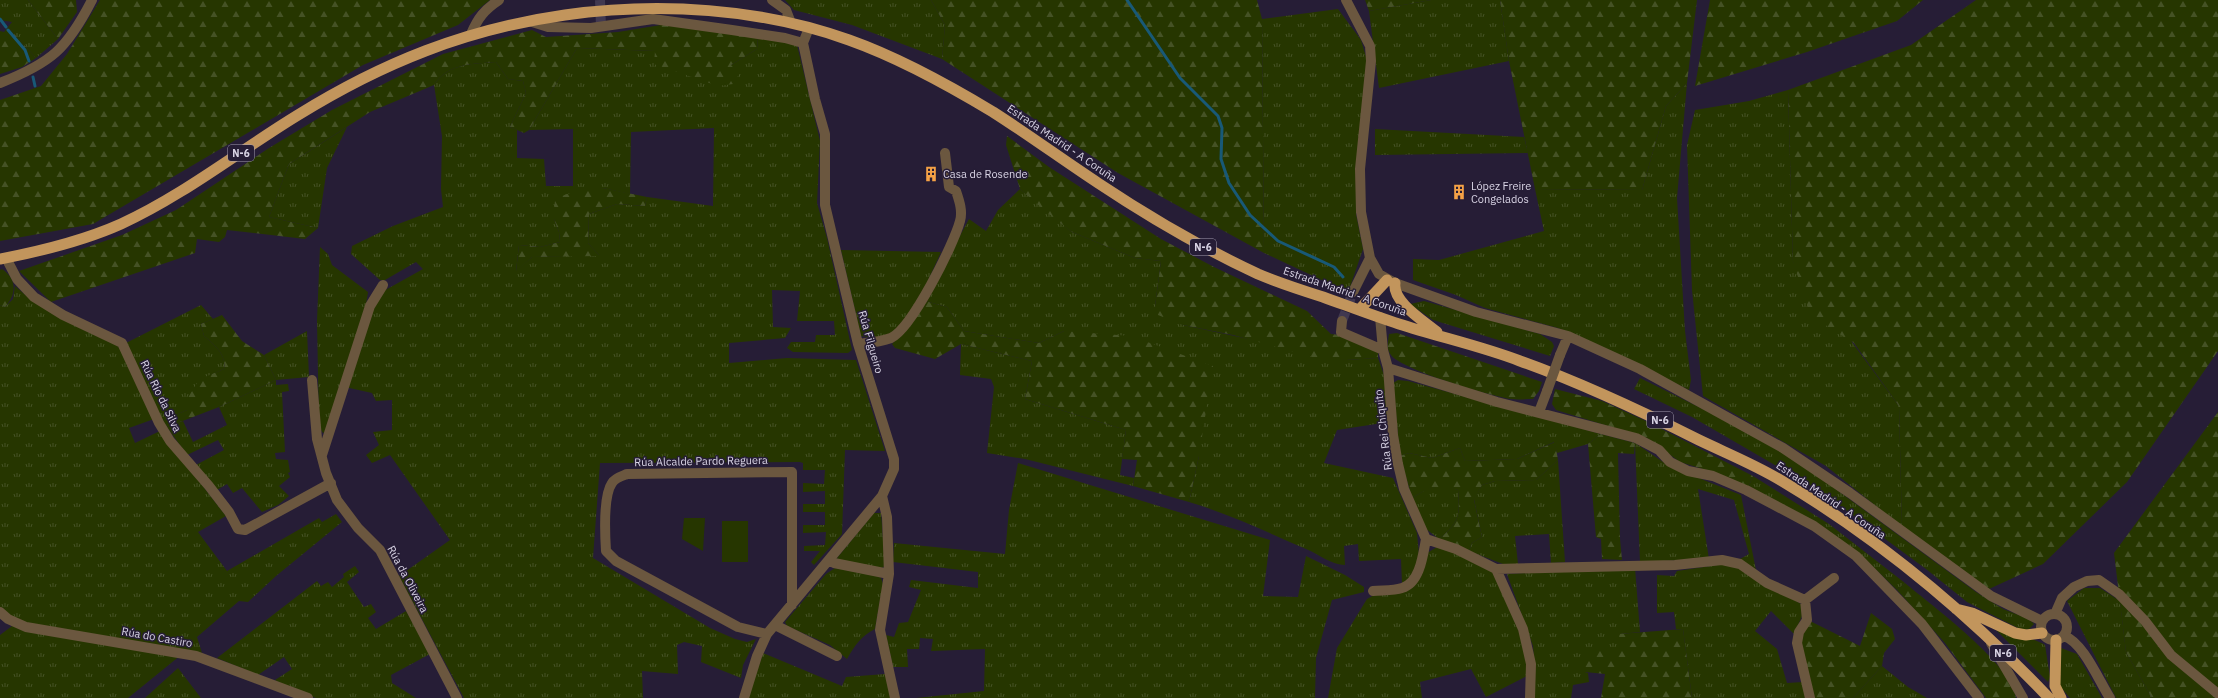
<svg xmlns="http://www.w3.org/2000/svg" width="2218" height="698" font-family="'IBM Plex Sans',sans-serif">
	<style>
		.grass { fill: url(#grass-tufts); fill-rule: evenodd }
		.forest { fill: url(#forest-firs) }
		.park { fill: #263600 }
		.lines { fill: none; stroke-linecap: round; stroke-linejoin: round }
		.stream { stroke: #185977; stroke-width: 3 }
		.minor-tunnel { stroke: #413850; stroke-width: 10; stroke-dasharray: 10 5; stroke-linecap: butt }
		.minor { stroke: #6b573f; stroke-width: 10 }
		.tertiary { stroke: #6b573f; stroke-width: 10 }
		.trunk { stroke: #c2955c; stroke-width: 11 }
		.minor-bridge { stroke: #6b573f; stroke-width: 10 }
		.labels { text-anchor: middle; dominant-baseline: central; stroke-width: 3; stroke-linejoin: round; paint-order: stroke }
		.shield { fill: #261d36; stroke: #a39db0; stroke-width: 1 }
		.shield-label { font-size: 10px; font-weight: bold; fill: #d9d4e5 }
		.street-label { font-size: 11px; fill: #d9d4e5; stroke: #261d36 }
		.poi-label { font-size: 11px; fill: #d9d4e5; stroke: #261d36; text-anchor: start }
	</style>
	<defs>
		<pattern id="grass-tufts" width="24" height="20" patternUnits="userSpaceOnUse"><rect width="24" height="20" fill="#263600"/><path d="M3 7l-1-3M5 7V3M7 7l1-3M15 17l-1-3M17 17v-4M19 17l1-3" fill="none" stroke="#455225"/></pattern>
		<pattern id="forest-firs" width="22" height="20" patternUnits="userSpaceOnUse"><rect width="22" height="20" fill="#263600"/><path d="M5 1l3.5 6h-7zM16 11l3.5 6h-7z" fill="#455225"/></pattern>
	</defs>
	<rect width="100%" height="100%" fill="#261d36"/>
	<path class="grass" d="M 0,0 L 28,0 L 58,39 L 36,58 L 8,27 L 12,22 L 0,20 Z
		M 785,0 L 931,0 L 945,25 L 942,59 L 852,25 L 794,10 Z
		M 1431,0 L 1500,0 L 1509,61 L 1379,88 L 1369,11 Z
		M 1338,9 L 1361,40 L 1367,60 L 1357,168 L 1356,214 L 1363,249 L 1349,290 L 1326,282 L 1264,253 L 1262,19 Z
		M 758,37 L 797,45 L 820,141 L 817,203 L 827,238 L 852,350 L 848,353 L 793,352 L 787,348 L 791,342 L 815,342 L 816,335 L 835,335 L 834,321 L 797,321 L 800,291 L 772,290 L 773,327 L 791,328 L 785,338 L 729,343 L 729,363 L 787,358 L 856,360 L 885,451 L 845,450 L 842,534 L 814,565 L 811,562 L 820,551 L 804,551 L 804,546 L 825,545 L 826,532 L 803,533 L 803,525 L 825,525 L 825,512 L 803,512 L 803,504 L 825,504 L 825,491 L 803,492 L 803,483 L 824,484 L 825,470 L 803,470 L 803,463 L 800,462 L 600,463 L 593,558 L 710,628 L 735,639 L 747,642 L 756,639 L 743,665 L 741,678 L 701,662 L 702,646 L 684,642 L 677,645 L 678,674 L 642,671 L 643,698 L 464,698 L 399,576 L 450,540 L 390,455 L 372,463 L 366,455 L 379,445 L 373,432 L 392,430 L 392,400 L 376,401 L 372,393 L 345,387 L 371,307 L 380,293 L 423,269 L 416,262 L 385,280 L 380,280 L 351,254 L 352,246 L 393,226 L 443,207 L 441,189 L 442,136 L 434,85 C 448,63 473,64 496,62 L 508,79 L 523,81 L 526,93 L 510,127 L 517,130 L 517,158 L 544,159 L 546,186 L 573,186 L 573,129 L 529,130 L 577,48 L 655,51 L 731,65 L 757,49 ZM 714,128 L 713,206 L 647,197 L 645,206 L 617,204 L 589,214 L 588,243 L 599,255 L 532,257 L 516,271 L 519,245 L 540,247 L 560,242 L 559,232 L 554,219 L 603,188 L 630,194 L 631,132 Z
		M 1687,83 L 1677,198 L 1685,331 L 1691,380 L 1689,390 L 1598,345 L 1558,328 L 1485,308 L 1456,295 L 1413,280 L 1413,259 L 1439,260 L 1544,231 L 1535,189 L 1642,190 L 1666,106 Z
		M 1788,90 L 1793,262 L 1899,406 L 1902,527 L 1826,466 L 1703,396 L 1692,290 L 1687,145 L 1695,110 L 1749,101 Z
		M 347,127 L 327,168 L 318,228 L 269,217 L 289,164 Z
		M 1375,129 L 1524,137 L 1528,153 L 1375,155 Z
		M 1020,189 L 1072,232 L 1135,258 L 1161,261 L 1155,306 L 1183,325 L 1346,360 L 1378,358 L 1384,375 L 1389,422 L 1337,430 L 1324,463 L 1393,478 L 1417,533 L 1419,555 L 1412,578 L 1402,584 L 1401,559 L 1359,561 L 1358,544 L 1344,546 L 1345,565 C 1332,565 1318,554 1306,549 C 1267,532 1229,514 1189,502 L 1199,456 L 1064,331 L 1039,343 L 964,331 L 947,307 L 925,301 L 969,219 L 986,231 L 998,210 Z
		M 320,247 L 328,254 L 332,265 L 368,292 L 366,305 L 326,431 L 323,433 L 319,427 L 317,321 Z
		M 841,250 L 941,252 C 930,275 908,334 879,339 C 874,340 866,336 861,336 Z
		M 15,286 L 30,299 L 117,345 L 123,353 L 154,419 L 129,428 L 135,443 L 160,431 L 226,516 L 198,532 L 227,571 L 319,518 L 322,522 L 336,514 L 342,522 L 276,576 L 248,602 L 239,601 L 197,637 L 202,653 L 30,624 L 14,618 L 0,608 L 0,305 L 5,307 L 13,299 Z
		M 1424,301 L 1540,334 L 1552,342 L 1554,346 L 1550,356 L 1433,320 L 1410,304 Z
		M 201,305 L 213,319 L 201,324 L 204,336 C 214,344 227,355 224,369 C 195,382 197,379 187,410 L 162,421 L 126,343 Z
		M 307,331 L 309,377 L 276,380 L 276,385 L 288,384 L 289,391 L 282,392 L 285,452 L 275,453 L 276,459 L 288,460 L 290,472 L 288,473 L 290,477 L 279,486 L 289,496 L 278,505 L 262,512 L 242,488 L 233,493 L 227,484 L 217,490 L 194,466 L 224,450 L 218,440 L 187,455 L 167,427 L 183,421 L 193,442 L 227,425 L 219,407 L 276,380 L 264,355 Z
		M 961,344 L 1032,361 L 1025,399 L 1126,430 L 1120,475 L 1134,478 L 1133,486 L 1025,459 L 987,453 L 994,387 L 991,379 L 960,375 Z
		M 1640,378 L 1727,421 L 1800,463 L 1976,592 L 2003,609 L 2029,619 L 2034,624 L 2029,629 L 2022,630 L 1967,602 L 1926,569 L 1820,491 L 1692,417 L 1634,389 Z
		M 1398,380 L 1408,381 L 1601,434 L 1588,444 L 1557,453 L 1554,442 L 1517,459 L 1465,461 L 1460,448 L 1432,458 L 1409,453 L 1400,456 L 1393,383 Z
		M 1635,443 L 1669,466 L 1741,495 L 1756,570 L 1740,559 L 1749,554 L 1734,500 L 1698,489 L 1709,559 L 1640,562 Z
		M 1558,460 L 1565,562 L 1551,563 L 1549,534 L 1515,536 L 1518,564 L 1503,564 L 1469,551 L 1472,543 L 1482,537 L 1474,499 L 1482,485 L 1495,481 L 1536,480 Z
		M 1018,463 L 1270,540 L 1263,596 L 1298,597 L 1306,556 L 1345,575 L 1364,587 L 1364,592 L 1332,600 L 1316,658 L 1315,698 L 916,698 L 984,691 L 985,649 L 931,651 L 933,639 L 920,638 L 919,649 L 907,649 L 908,667 L 893,667 L 886,635 L 894,637 L 899,623 L 908,622 L 921,590 L 909,587 L 911,580 L 978,588 L 978,572 L 893,562 L 894,543 L 1005,554 L 1009,510 Z
		M 1753,476 L 1829,524 L 1905,583 L 1897,590 L 1861,555 L 1748,488 Z
		M 1443,485 L 1458,490 C 1460,515 1460,522 1439,539 L 1426,529 L 1412,498 L 1427,489 Z
		M 874,513 L 881,513 L 885,566 L 880,569 L 838,561 L 837,558 Z
		M 1437,547 L 1451,551 L 1491,570 L 1500,584 L 1523,640 L 1529,675 L 1486,697 L 1471,669 L 1420,682 L 1422,698 L 1328,698 L 1337,648 L 1367,599 L 1376,594 L 1401,592 L 1427,553 Z
		M 1724,564 L 1742,569 L 1801,604 L 1802,616 L 1794,634 L 1771,611 L 1755,631 L 1777,649 L 1787,683 L 1803,682 L 1807,698 L 1692,698 L 1683,629 L 1676,629 L 1674,612 L 1657,613 L 1657,575 L 1674,576 L 1677,571 Z
		M 355,566 L 359,572 L 347,582 L 364,607 L 371,604 L 376,612 L 368,618 L 376,629 L 406,611 L 430,654 L 391,675 L 392,683 L 416,698 L 316,698 L 290,689 L 275,680 L 292,669 L 284,657 L 258,675 L 217,658 L 317,581 L 321,586 L 328,582 L 332,587 L 344,577 L 343,574 Z
		M 835,568 L 877,576 L 881,578 L 883,584 L 875,629 C 861,636 855,645 847,659 L 830,645 L 787,626 L 785,622 L 826,574 Z
		M 1635,568 L 1640,632 L 1620,634 L 1620,648 L 1585,672 L 1588,673 L 1589,682 L 1573,685 L 1571,698 L 1533,698 L 1535,670 L 1533,646 L 1507,574 Z
		M 2084,588 L 2100,588 L 2120,601 L 2126,652 L 2152,698 L 2116,698 L 2067,601 Z
		M 12,626 L 181,655 L 128,698 L 0,698 L 0,635 Z
		M 1996,630 C 2010,634 2034,638 2045,645 L 2050,677 L 2048,682 Z
		M 2061,648 L 2077,654 L 2102,698 L 2070,698 L 2059,685 Z
		M 763,653 L 842,686 L 846,677 L 885,674 L 891,698 L 748,698 Z
		M 1882,666 L 1908,687 L 1927,698 L 1853,698 Z
		M 178,668 L 201,698 L 145,698 Z"/>
	<path class="forest" d="M 28,0 L 76,0 L 77,12 L 58,39 Z
		M 100,0 L 490,0 L 458,25 L 363,65 L 93,224 L 0,241 L 0,100 L 41,86 L 67,54 Z
		M 931,0 L 1257,0 L 1262,19 L 1264,253 L 1118,173 L 942,59 L 945,25 Z
		M 1365,0 L 1431,0 L 1369,11 Z
		M 1500,0 L 1697,0 L 1687,83 L 1666,106 L 1642,190 L 1535,189 L 1509,61 Z
		M 1710,0 L 1923,0 L 1897,21 L 1807,52 L 1695,86 Z
		M 1976,0 L 2218,0 L 2218,351 L 2127,482 L 2043,564 L 1989,589 L 1902,527 L 1899,406 L 1854,343 L 1811,316 L 1793,262 L 1788,90 L 1911,45 Z
		M 667,24 L 758,37 L 757,49 L 731,65 L 739,74 L 733,84 L 718,86 L 654,64 L 655,51 L 577,48 L 529,130 L 524,133 L 510,127 L 526,93 L 523,81 L 508,79 L 496,62 C 473,64 448,63 434,85 L 370,112 L 289,164 L 269,217 L 318,228 L 305,239 L 227,230 L 225,237 L 219,242 L 197,239 L 195,253 L 51,302 L 19,271 L 122,235 L 176,210 L 269,148 L 332,110 L 443,54 L 532,30 L 546,37 L 618,32 Z
		M 8,27 L 36,58 L 22,67 L 0,74 L 0,31 L 4,32 Z
		M 1007,136 L 1049,167 L 1161,239 L 1214,267 L 1307,311 L 1331,334 L 1340,335 L 1378,350 L 1378,358 L 1346,360 L 1320,359 L 1233,335 L 1183,325 L 1158,315 L 1155,306 L 1161,261 L 1135,258 L 1072,232 L 1045,211 L 1020,189 L 1006,145 Z
		M 603,188 L 647,197 L 645,206 L 617,204 L 589,214 L 588,243 L 600,256 L 532,257 L 516,272 L 519,245 L 540,247 L 560,242 L 559,232 L 554,219 L 555,198 L 577,191 Z
		M 2,269 C 17,279 17,294 5,307 L 0,305 L 0,270 Z
		M 925,301 L 947,307 L 964,331 L 1039,343 L 1064,331 L 1131,336 L 1213,366 L 1199,456 L 1189,502 L 1133,486 L 1137,460 L 1122,459 L 1126,430 L 1025,399 L 1032,361 L 961,344 L 935,359 L 895,348 L 892,344 L 912,323 Z
		M 222,315 L 242,341 L 264,355 L 276,380 L 219,407 L 167,427 L 162,421 L 187,410 L 185,401 L 200,379 L 224,369 C 227,355 214,344 204,336 L 201,324 Z
		M 1397,333 L 1542,382 L 1539,391 L 1533,399 C 1526,399 1518,400 1511,399 C 1490,396 1402,370 1391,355 C 1386,349 1388,341 1389,334 Z
		M 1555,389 L 1602,401 L 1648,422 L 1753,476 L 1748,488 L 1719,474 L 1680,462 L 1647,438 L 1556,410 L 1552,404 Z
		M 2218,412 L 2218,698 L 2152,698 L 2126,652 L 2114,553 Z
		M 1601,434 L 1635,443 L 1634,454 L 1618,453 L 1620,539 L 1622,560 L 1602,559 L 1601,539 L 1596,537 L 1588,444 Z
		M 1555,442 L 1558,460 L 1536,480 L 1495,481 L 1482,485 L 1474,500 L 1482,537 L 1472,543 L 1469,551 L 1439,539 C 1460,522 1460,515 1458,490 C 1437,484 1430,487 1412,498 L 1400,456 L 1409,453 L 1432,458 L 1460,448 L 1465,461 L 1517,459 Z
		M 1905,583 C 1931,605 2013,665 2016,698 L 1986,698 L 1945,643 L 1897,590 Z
		M 1871,613 L 1892,629 L 1895,639 L 1884,653 L 1882,666 L 1853,698 L 1813,698 L 1801,647 L 1802,633 L 1810,621 L 1860,646 Z
		M 1683,629 L 1692,698 L 1601,698 L 1605,674 L 1585,672 L 1583,651 L 1620,648 L 1619,634 Z"/>
	<path class="park" d="M 684,518 L 705,518 L 703,551 L 682,539 Z
		M 722,521 L 748,521 L 748,562 L 722,562 Z"/>
	<g class="lines">
		<path class="stream" d="M 1127,0 L 1180,78 L 1218,116 L 1222,128 L 1221,159 L 1229,183 L 1250,215 L 1278,241 L 1334,267 L 1343,277
			M 0,19 L 6,27
			M 8,30 L 25,50 L 29,61
			M 33,77 L 35,86"/>
		<path class="minor-tunnel" d="M 600,0 L 601,27
			M 1342,321 L 1353,292"/>
		<path class="minor" d="M 772,0 L 786,10 L 791,23
			M 1346,0 L 1370,46 L 1371,61 L 1360,169 L 1361,212 L 1370,258 L 1379,274 L 1395,283 L 1476,312 L 1568,336 L 1640,369 L 1783,448 L 1850,493 L 1991,596 L 2042,621
			M 529,21 L 548,27 L 591,28 L 653,19 L 732,30 L 785,38 L 803,43
			M 471,34 C 478,18 484,10 499,0
			M 6,258 L 17,279 L 34,297 L 63,315 L 122,343 L 159,423 L 170,441 L 209,486 L 229,512 L 238,529 L 245,530 L 331,483
			M 1353,292 L 1370,258
			M 1380,317 L 1383,350 L 1388,368 L 1393,435 L 1398,464 L 1404,489 L 1426,539 L 1456,549 L 1496,569 L 1523,629 L 1531,664 L 1530,698
			M 1342,321 L 1341,332 L 1383,350
			M 858,344 C 868,343 881,342 891,338 C 912,328 954,244 960,221 C 963,211 959,200 956,191 L 949,187 L 945,153
			M 1560,355 L 1568,336
			M 1388,368 L 1497,402 L 1636,438 L 1659,450 L 1670,462 L 1688,471 L 1713,476 L 1746,490 L 1814,526 L 1856,556 L 1922,624 L 1979,698
			M 312,380 L 317,439 L 326,473 L 337,500 L 358,528 L 380,550 L 457,698
			M 1539,412 L 1547,391
			M 322,455 L 370,306 L 383,285
			M 882,496 L 887,517 L 889,574 L 880,630 L 895,698
			M 830,560 L 834,563 L 889,574
			M 1496,569 L 1675,565 L 1722,560 L 1740,564 L 1767,583 L 1805,600 L 1807,620 L 1799,632 L 1797,643 L 1810,698
			M 1373,591 C 1382,590 1393,591 1402,588 C 1420,583 1423,555 1426,539
			M 1805,600 L 1834,578
			M 0,612 L 8,619 L 26,627 L 196,656 L 308,698
			M2041 627a13 13 0 1 1 26 0a13 13 0 1 1-26 0Z
			M 2055,614 L 2062,598 L 2074,587 L 2087,581 L 2099,580 L 2119,594 L 2145,621 L 2171,655 L 2218,694
			M 775,625 L 837,656
			M 767,634 L 738,627 L 616,561 L 606,551 C 605,535 603,496 612,483 C 615,478 622,476 627,474 L 792,472 L 792,605
			M 2064,636 C 2083,642 2099,681 2110,698
			M 1991,643 L 2023,698
			M 744,698 L 757,656 L 767,634 L 882,496 L 894,469 L 894,459 L 858,344 L 825,205 L 825,134 L 815,99 L 803,43 L 809,28"/>
		<path class="tertiary" d="M 0,83 C 51,63 67,49 92,0"/>
		<path class="trunk" d="M 0,259 C 42,251 83,241 121,224 C 184,195 239,151 298,115 C 382,63 466,29 565,15 C 658,2 761,8 849,40 C 897,57 950,86 993,112 C 1029,135 1063,160 1098,183 C 1149,217 1202,248 1258,274 C 1279,283 1301,290 1323,297 C 1348,306 1374,316 1399,324 C 1439,337 1481,346 1520,361 C 1582,383 1641,411 1699,440 C 1726,453 1756,465 1782,481 C 1879,539 1971,616 2049,698
			M 1395,283 C 1392,302 1424,321 1437,332
			M 1359,310 L 1387,280
			M 1956,609 L 1972,613 L 2015,633 L 2026,635 L 2042,633
			M 2056,640 L 2055,686 L 2061,698"/>
		<path class="minor-bridge" d="M 1547,391 L 1560,355"/>
	</g>
	<defs>
		<g id="building-bare" transform="scale(1.2)"><path d="M-4-6H4V6H1V3H-1V6H-4ZM-2.5-4.3h1.7v1.8h-1.7ZM.8-4.3h1.7v1.8H.8ZM-2.5-1h1.7V.8h-1.7ZM.8-1h1.7V.8H.8Z" fill="#f5a246" stroke="#261d36" stroke-width="2.5" paint-order="stroke"/></g>
	</defs>
	<g fill-rule="evenodd">
		<use href="#building-bare" x="931" y="174"/>
		<use href="#building-bare" x="1459" y="192"/>
	</g>
	<g class="labels">
		<g class="shield">
			<rect x="228" y="145" width="26" height="16" rx="3"/>
			<rect x="1190" y="239" width="26" height="16" rx="3"/>
			<rect x="1647" y="412" width="26" height="16" rx="3"/>
			<rect x="1990" y="645" width="26" height="16" rx="3"/>
		</g>
		<g class="shield-label">
			<text x="241" y="153">N-6</text>
			<text x="1203" y="247">N-6</text>
			<text x="1660" y="420">N-6</text>
			<text x="2003" y="653">N-6</text>
		</g>
		<g class="street-label">
			<text transform="translate(1062 143) rotate(34)">Estrada Madrid - A Coruña</text>
			<text transform="translate(1345 291) rotate(19)">Estrada Madrid - A Coruña</text>
			<text transform="translate(871 342) rotate(74)">Rúa Filgueiro</text>
			<text transform="translate(161 396) rotate(64)">Rúa Río da Silva</text>
			<text transform="translate(1383 430) rotate(-97)">Rúa Rei Chiquito</text>
			<text transform="translate(701 461) rotate(-1)">Rúa Alcalde Pardo Reguera</text>
			<text transform="translate(1831 500) rotate(34)">Estrada Madrid - A Coruña</text>
			<text transform="translate(408 579) rotate(62)">Rúa da Oliveira</text>
			<text transform="translate(157 637) rotate(10)">Rúa do Castiro</text>
		</g>
		<g class="poi-label">
			<text x="943" y="174">Casa de Rosende</text>
			<text x="1471" y="186">López Freire<tspan x="1471" dy="13">Congelados</tspan></text>
		</g>
	</g>
</svg>
